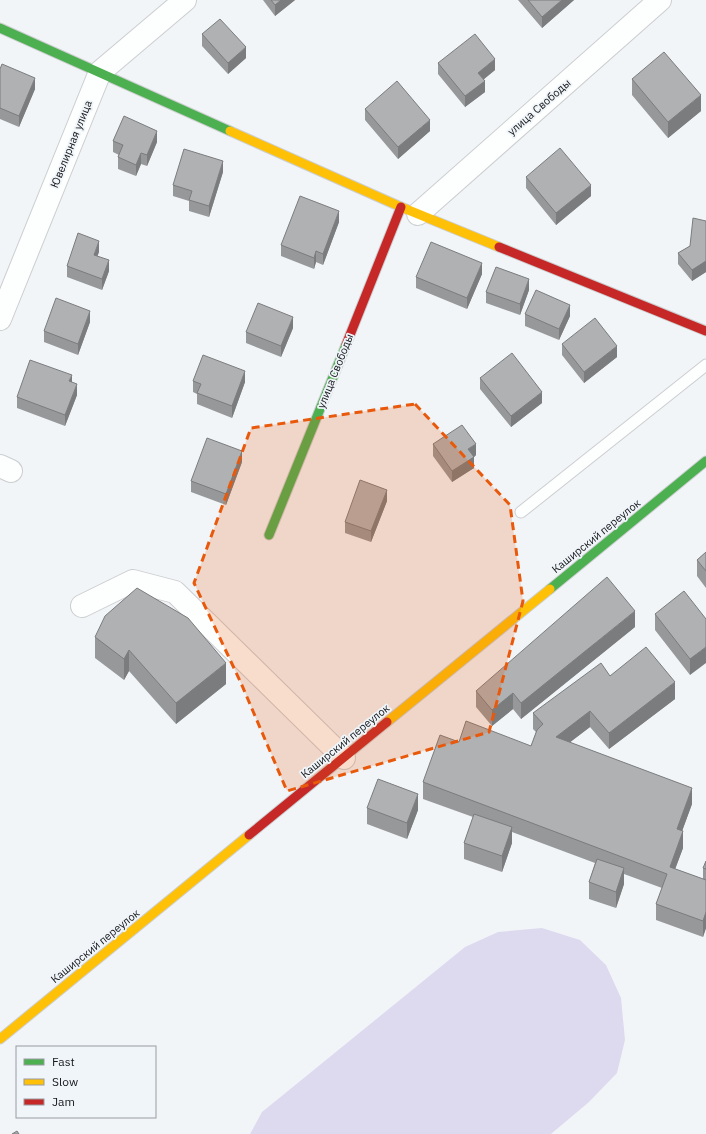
<svg xmlns="http://www.w3.org/2000/svg" width="706" height="1134" font-family="'IBM Plex Sans',sans-serif">
	<style>
		.green { fill: #dddaef }
		.lines { fill: none; stroke-linecap: round; stroke-linejoin: round }
		.lane-casing { stroke: #ccced0; stroke-width: 13 }
		.street-casing { stroke: #ccced0; stroke-width: 24 }
		.fast-casing { stroke: #ccced0; stroke-width: 11 }
		.slow-casing { stroke: #ccced0; stroke-width: 11 }
		.jam-casing { stroke: #ccced0; stroke-width: 11 }
		.lane { stroke: #fdfefe; stroke-width: 11 }
		.street { stroke: #fdfefe; stroke-width: 22 }
		.fast { stroke: #4caf50; stroke-width: 9 }
		.slow { stroke: #ffc107; stroke-width: 9 }
		.jam { stroke: #c62828; stroke-width: 9 }
		.wall { fill: #96989a }
		.shaded-wall { fill: #7a7c7d }
		.building { fill: #afb1b3; stroke: #7a7c7d }
		.marked { fill: #e8590c; fill-opacity: 0.2; stroke: #e8590c; stroke-width: 3; stroke-dasharray: 8 5; stroke-linejoin: round }
		.labels { text-anchor: middle; dominant-baseline: central; stroke-width: 3.5; stroke-linejoin: round; paint-order: stroke }
		.street-label { font-size: 11px; fill: #151719; stroke: #f0f5fa }
	</style>
	<rect width="100%" height="100%" fill="#f2f5f8"/>
	<path class="green" d="M 542,928 L 580,940 L 606,965 L 621,998 L 625,1040 L 617,1073 L 589,1102 L 551,1134 L 250,1134 L 262,1112 L 465,947 L 498,932 Z"/>
	<g class="lines">
		<g class="lane-casing">
			<path id="lane" d="M 521,512 L 706,365"/>
		</g>
		<g class="street-casing">
			<path id="street" d="M 418,214 L 660,0
				M 0,319 L 100,72 L 185,0
				M 0,466 L 11,471
				M 82,606 L 133,581 L 175,592 L 344,758"/>
		</g>
		<g class="fast-casing">
			<path id="fast" d="M 0,28 L 230,131
				M 269,535 L 346,345
				M 550,589 L 706,461"/>
		</g>
		<g class="slow-casing">
			<path id="slow" d="M 230,131 L 401,207 L 499,247
				M 387,722 L 550,589
				M 0,1039 L 249,835"/>
		</g>
		<g class="jam-casing">
			<path id="jam" d="M 499,247 L 706,331
				M 346,345 L 401,207
				M 249,835 L 387,722"/>
		</g>
		<use href="#lane" class="lane"/>
		<use href="#street" class="street"/>
		<use href="#fast" class="fast"/>
		<use href="#slow" class="slow"/>
		<use href="#jam" class="jam"/>
	</g>
	<path class="wall" d="M 263,0 L 295,0 L 275,16 Z
		M 518,0 L 574,0 L 542,28 Z
		M 202,34 L 246,58 L 228,74 L 202,46 Z
		M 438,63 L 495,70 L 484,79 L 485,92 L 465,107 L 438,74 Z
		M 0,69 L 35,89 L 19,127 L 0,119 Z
		M 632,79 L 701,111 L 668,138 L 632,95 Z
		M 365,109 L 430,131 L 398,159 L 365,120 Z
		M 113,141 L 157,142 L 147,166 L 141,164 L 136,176 L 118,169 L 118,157 L 119,155 L 113,152 Z
		M 223,172 L 209,217 L 189,211 L 189,201 L 173,196 L 173,185 Z
		M 526,177 L 591,196 L 556,225 L 526,188 Z
		M 706,221 L 706,272 L 692,281 L 678,264 L 678,253 L 690,246 Z
		M 339,222 L 323,265 L 316,262 L 314,269 L 281,256 L 281,245 Z
		M 99,252 L 97,256 L 109,271 L 102,290 L 67,277 L 67,266 Z
		M 482,274 L 467,309 L 416,288 L 416,277 Z
		M 529,290 L 520,315 L 486,303 L 486,292 Z
		M 525,314 L 570,316 L 559,340 L 525,326 Z
		M 90,322 L 78,355 L 44,342 L 44,331 Z
		M 293,328 L 281,357 L 246,343 L 246,332 Z
		M 562,344 L 617,357 L 584,383 L 562,355 Z
		M 480,378 L 542,403 L 511,427 L 480,389 Z
		M 193,381 L 245,382 L 232,418 L 197,404 L 197,394 L 193,392 Z
		M 77,395 L 65,426 L 17,408 L 17,397 Z
		M 433,444 L 476,455 L 474,457 L 474,468 L 452,482 L 433,456 Z
		M 242,462 L 226,505 L 191,492 L 191,481 Z
		M 387,501 L 371,542 L 345,533 L 345,522 Z
		M 706,552 L 706,588 L 697,576 L 697,560 Z
		M 655,614 L 706,619 L 690,675 L 655,630 Z
		M 635,627 L 521,719 L 513,709 L 492,726 L 476,707 L 476,691 Z
		M 95,637 L 226,684 L 176,724 L 129,671 L 124,680 L 95,658 Z
		M 610,676 L 675,699 L 609,749 L 590,727 L 570,742 L 692,804 L 682,831 L 683,848 L 675,869 L 703,879 L 703,868 L 706,861 L 706,928 L 703,937 L 656,920 L 656,904 L 662,888 L 624,874 L 624,884 L 616,908 L 589,899 L 589,882 L 595,863 L 512,832 L 512,843 L 502,872 L 464,859 L 464,843 L 473,817 L 423,799 L 423,782 L 459,742 L 531,746 L 536,732 L 533,729 L 533,713 Z
		M 367,808 L 418,810 L 407,839 L 367,824 Z"/>
	<path class="shaded-wall" d="M 281,0 L 295,0 L 275,16 L 275,5 Z
		M 562,0 L 574,0 L 542,28 L 542,17 Z
		M 246,47 L 246,58 L 228,74 L 228,63 Z
		M 495,59 L 495,70 L 478,84 L 478,73 Z
		M 35,78 L 35,89 L 19,127 L 19,116 Z
		M 485,81 L 485,92 L 465,107 L 465,96 Z
		M 701,95 L 701,111 L 668,138 L 668,122 Z
		M 430,120 L 430,131 L 398,159 L 398,147 Z
		M 157,131 L 157,142 L 147,166 L 147,155 Z
		M 141,153 L 141,164 L 136,176 L 136,165 Z
		M 223,161 L 223,172 L 209,217 L 209,206 Z
		M 591,185 L 591,196 L 556,225 L 556,213 Z
		M 339,211 L 339,222 L 323,265 L 323,254 Z
		M 99,241 L 99,252 L 94,266 L 94,255 Z
		M 316,251 L 316,262 L 314,269 L 314,258 Z
		M 109,260 L 109,271 L 102,290 L 102,279 Z
		M 706,261 L 706,272 L 692,281 L 692,270 Z
		M 482,263 L 482,274 L 467,309 L 467,298 Z
		M 529,279 L 529,290 L 520,315 L 520,304 Z
		M 570,305 L 570,316 L 559,340 L 559,329 Z
		M 90,311 L 90,322 L 78,355 L 78,344 Z
		M 293,317 L 293,328 L 281,357 L 281,346 Z
		M 617,346 L 617,357 L 584,383 L 584,372 Z
		M 245,371 L 245,382 L 232,418 L 232,406 Z
		M 72,375 L 72,386 L 69,381 Z
		M 77,384 L 77,395 L 65,426 L 65,415 Z
		M 542,392 L 542,403 L 511,427 L 511,416 Z
		M 476,444 L 476,455 L 474,457 L 474,468 L 452,482 L 452,471 L 468,449 Z
		M 242,451 L 242,462 L 226,505 L 226,494 Z
		M 387,490 L 387,501 L 371,542 L 371,531 Z
		M 635,611 L 635,627 L 521,719 L 521,703 Z
		M 706,647 L 706,663 L 690,675 L 690,659 Z
		M 129,650 L 129,671 L 124,680 L 124,659 Z
		M 226,663 L 226,684 L 176,724 L 176,703 Z
		M 675,682 L 675,699 L 609,749 L 609,733 Z
		M 513,693 L 513,709 L 492,726 L 492,710 Z
		M 590,711 L 590,727 L 556,753 L 556,737 Z
		M 692,788 L 692,804 L 677,845 L 677,829 Z
		M 418,794 L 418,810 L 407,839 L 407,823 Z
		M 512,827 L 512,843 L 502,872 L 502,856 Z
		M 683,831 L 683,848 L 670,883 L 670,867 Z
		M 624,868 L 624,884 L 616,908 L 616,892 Z
		M 706,912 L 706,928 L 703,937 L 703,921 Z"/>
	<path class="building" d="M 271,0 L 281,0 L 275,5 Z
		M 528,0 L 562,0 L 542,17 Z
		M 220,19 L 246,47 L 228,63 L 202,34 Z
		M 475,34 L 495,59 L 478,73 L 485,81 L 465,96 L 438,63 Z
		M 664,52 L 701,95 L 668,122 L 632,79 Z
		M 2,64 L 35,78 L 19,116 L 0,108 L 0,69 Z
		M 397,81 L 430,120 L 398,147 L 365,109 Z
		M 124,116 L 157,131 L 147,155 L 141,153 L 136,165 L 118,157 L 123,145 L 113,141 Z
		M 560,148 L 591,185 L 556,213 L 526,177 Z
		M 184,149 L 223,161 L 209,206 L 189,200 L 192,191 L 173,185 Z
		M 300,196 L 339,211 L 323,254 L 316,251 L 314,258 L 281,245 Z
		M 693,218 L 706,221 L 706,261 L 692,270 L 678,253 L 690,246 Z
		M 78,233 L 99,241 L 94,255 L 109,260 L 102,279 L 67,266 Z
		M 431,242 L 482,263 L 467,298 L 416,277 Z
		M 496,267 L 529,279 L 520,304 L 486,292 Z
		M 536,290 L 570,305 L 559,329 L 525,314 Z
		M 56,298 L 90,311 L 78,344 L 44,331 Z
		M 258,303 L 293,317 L 281,346 L 246,332 Z
		M 595,318 L 617,346 L 584,372 L 562,344 Z
		M 512,353 L 542,392 L 511,416 L 480,378 Z
		M 203,355 L 245,371 L 232,406 L 197,393 L 201,384 L 193,381 Z
		M 30,360 L 72,375 L 69,381 L 77,384 L 65,415 L 17,397 Z
		M 462,425 L 476,444 L 468,449 L 474,457 L 452,471 L 433,444 Z
		M 207,438 L 242,451 L 226,494 L 191,481 Z
		M 360,480 L 387,490 L 371,531 L 345,522 Z
		M 706,552 L 706,571 L 697,560 Z
		M 607,577 L 635,611 L 521,703 L 513,693 L 492,710 L 476,691 Z
		M 137,588 L 188,618 L 226,663 L 176,703 L 129,650 L 124,659 L 95,637 L 105,616 Z
		M 684,591 L 706,619 L 706,647 L 690,659 L 655,614 Z
		M 646,647 L 675,682 L 609,733 L 590,711 L 556,737 L 692,788 L 677,829 L 683,831 L 670,867 L 706,880 L 706,912 L 703,921 L 656,904 L 667,874 L 423,782 L 440,735 L 459,742 L 466,721 L 531,746 L 537,730 L 543,724 L 533,713 L 601,663 L 610,676 Z
		M 378,779 L 418,794 L 407,823 L 367,808 Z
		M 474,814 L 512,827 L 502,856 L 464,843 Z
		M 597,859 L 624,868 L 616,892 L 589,882 Z
		M 706,861 L 706,869 L 703,868 Z
		M 17,1131 L 19,1134 L 12,1134 Z"/>
	<path class="marked" d="M 415,404 L 510,505 L 523,601 L 489,732 L 287,791 L 241,683 L 194,583 L 251,428 Z"/>
	<g class="labels">
		<g class="street-label">
			<text transform="translate(539 107) rotate(-41)">улица Свободы</text>
			<text transform="translate(71 144) rotate(-68)">Ювелирная улица</text>
			<text transform="translate(335 371) rotate(-68)">улица Свободы</text>
			<text transform="translate(596 536) rotate(-39)">Каширский переулок</text>
			<text transform="translate(345 741) rotate(-39)">Каширский переулок</text>
			<text transform="translate(95 946) rotate(-39)">Каширский переулок</text>
		</g>
	</g>
	<rect x="16" y="1046" width="140" height="72" fill="#f0f5fa" stroke="#989ca0"/>
	<rect x="24" y="1059" width="20" height="6" fill="#4caf50" stroke="#989ca0"/>
	<text x="52" y="1066" font-size="12" fill="#151719">Fast</text>
	<rect x="24" y="1079" width="20" height="6" fill="#ffc107" stroke="#989ca0"/>
	<text x="52" y="1086" font-size="12" fill="#151719">Slow</text>
	<rect x="24" y="1099" width="20" height="6" fill="#c62828" stroke="#989ca0"/>
	<text x="52" y="1106" font-size="12" fill="#151719">Jam</text>
</svg>
